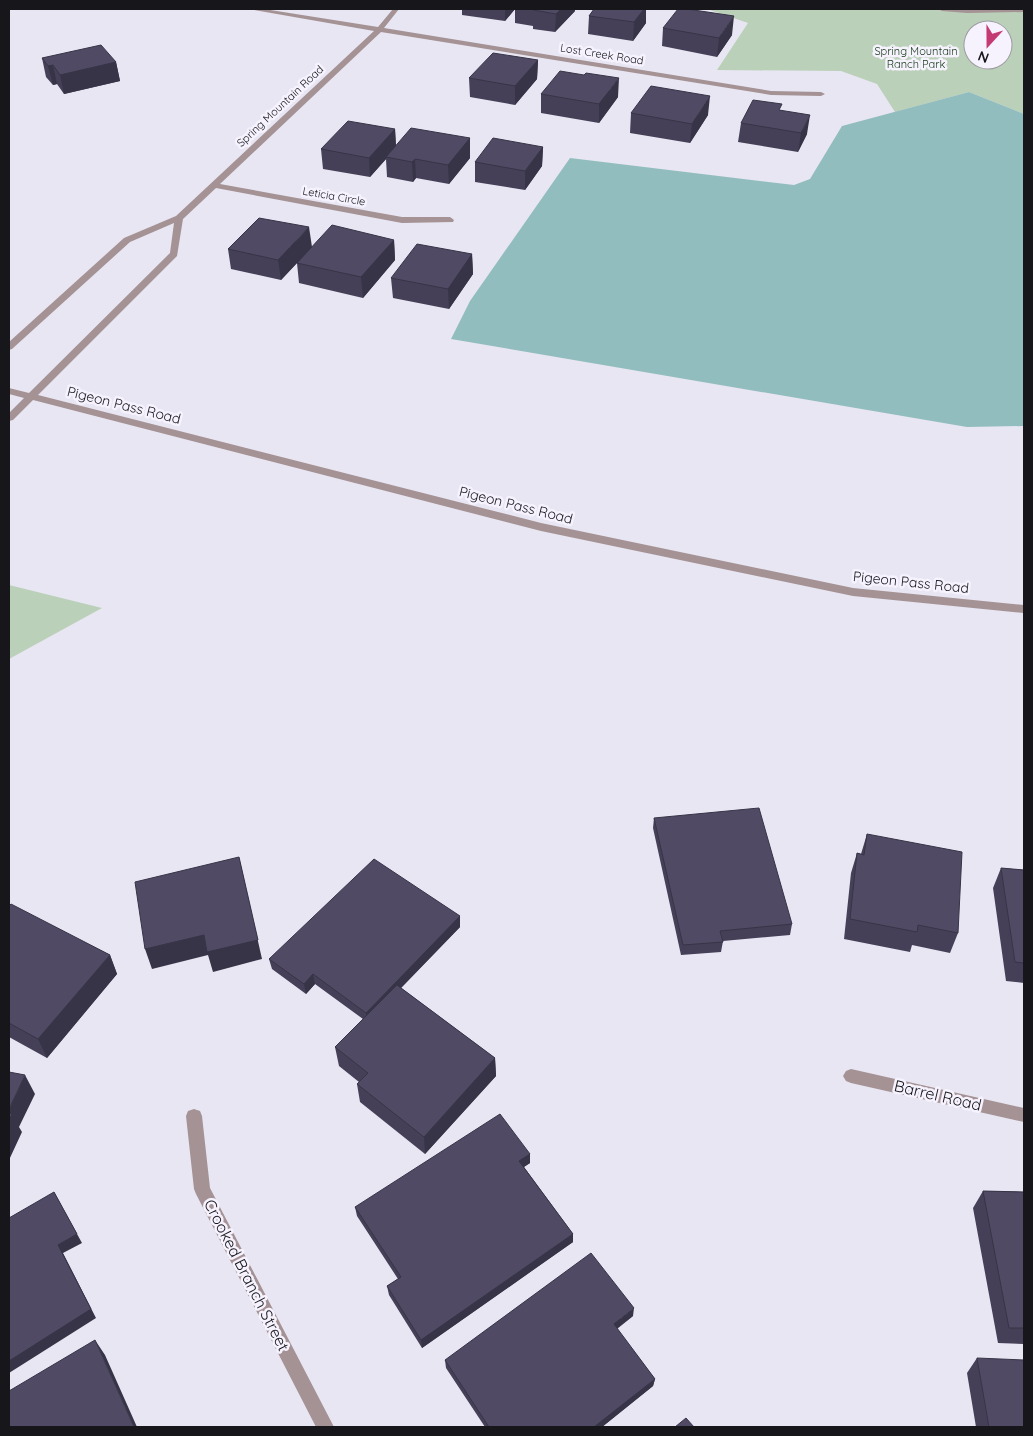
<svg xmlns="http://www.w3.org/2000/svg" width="1033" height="1436" font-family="Quicksand,sans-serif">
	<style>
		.green { fill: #bbd0b9; fill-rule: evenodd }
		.water { fill: #92bdbe }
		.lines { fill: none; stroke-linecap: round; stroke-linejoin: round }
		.minor { fill: #a49294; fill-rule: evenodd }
		.wall { fill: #454057 }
		.shaded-wall { fill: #383447 }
		.building { fill: #504a65; stroke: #383447 }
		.labels { text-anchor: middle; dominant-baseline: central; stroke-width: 5; stroke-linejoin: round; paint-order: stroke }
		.far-park-label { font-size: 11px; fill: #133813; stroke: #f6f3fe }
		.far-street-label { font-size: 11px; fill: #17161b; stroke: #f6f3fe }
		.street-label { font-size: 14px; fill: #17161b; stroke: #f6f3fe }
		.near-street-label { font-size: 16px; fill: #17161b; stroke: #f6f3fe }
	</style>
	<rect width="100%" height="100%" fill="#e8e6f3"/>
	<path class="green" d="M 707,9 L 1024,9 L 1024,114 L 969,92 L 895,112 L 877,84 L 841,71 L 717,70 L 748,23 ZM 973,30 L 1003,30 L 1003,60 L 973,60 Z
		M 9,585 L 102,608 L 9,659 Z"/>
	<path class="water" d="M 969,92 L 1024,114 L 1024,426 L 967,427 L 451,339 L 470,301 L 570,158 L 794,185 L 810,179 L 842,126 Z"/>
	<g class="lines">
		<path class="minor" d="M 249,9 L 264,9 L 378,27 L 393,9 L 399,9 L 384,28 L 771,91 L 821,92 L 825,94 L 821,96 L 771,95 L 381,32 L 220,184 L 402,217 L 450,217 L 454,220 L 453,222 L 402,223 L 216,188 L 183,219 L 177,256 L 38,395 L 541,523 L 853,588 L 1024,605 L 1024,613 L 853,596 L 541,531 L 33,400 L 13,420 L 9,421 L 9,413 L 24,398 L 9,394 L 9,388 L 29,393 L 170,253 L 174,223 L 130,242 L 12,349 L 9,350 L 9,342 L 124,238 L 176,216 L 374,31 Z
			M 938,9 L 1024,9 L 1024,12 L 967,13 L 942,11 Z
			M 851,1069 L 1024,1108 L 1024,1122 L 851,1083 L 846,1081 L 843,1076 L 846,1071 Z
			M 194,1109 L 200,1111 L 202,1116 L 210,1188 L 334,1427 L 316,1427 L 196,1194 L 194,1189 L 186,1116 L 188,1111 Z"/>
	</g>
	<path class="wall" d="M 462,9 L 515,9 L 505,21 L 462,15 Z
		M 515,9 L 575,9 L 575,11 L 555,32 L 533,29 L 533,26 L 515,23 Z
		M 594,9 L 646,9 L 646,23 L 633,41 L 588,34 L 589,16 Z
		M 663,28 L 732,35 L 717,57 L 662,46 Z
		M 42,58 L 116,62 L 120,81 L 64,94 L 57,84 L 53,85 L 46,77 Z
		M 538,60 L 537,79 L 515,105 L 470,97 L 469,78 Z
		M 584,75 L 618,97 L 599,123 L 541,113 L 541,94 Z
		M 781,110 L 807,134 L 798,152 L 738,142 L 741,123 Z
		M 631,113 L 708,115 L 690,143 L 630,133 Z
		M 395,129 L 396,146 L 470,138 L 470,158 L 449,184 L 416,178 L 413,182 L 387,177 L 386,159 L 370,177 L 323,169 L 321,149 Z
		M 543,147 L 542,166 L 525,190 L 475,182 L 475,162 Z
		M 394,240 L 395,260 L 363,298 L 299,283 L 297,263 L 281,280 L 231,269 L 228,249 L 312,247 Z
		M 472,254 L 473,274 L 449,309 L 393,298 L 391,278 Z
		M 654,818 L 792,924 L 790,935 L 723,941 L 721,952 L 681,955 L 653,828 Z
		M 867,834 L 958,933 L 950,953 L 912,945 L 910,952 L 844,939 L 851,873 L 857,853 L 861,854 Z
		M 1001,868 L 1024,870 L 1024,983 L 1006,981 L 993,888 Z
		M 9,906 L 110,955 L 117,974 L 47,1058 L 9,1037 Z
		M 460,916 L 460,927 L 401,988 L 495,1058 L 496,1076 L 425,1154 L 360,1102 L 357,1084 L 359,1082 L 339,1066 L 335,1047 L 363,1019 L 315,984 L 306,994 L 272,969 L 269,959 Z
		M 530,1154 L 530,1163 L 524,1167 L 573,1234 L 573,1242 L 422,1348 L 389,1295 L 387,1286 L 398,1279 L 357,1216 L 355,1207 Z
		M 983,1191 L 1024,1192 L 1024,1344 L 998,1343 L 973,1208 Z
		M 633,1316 L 617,1329 L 655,1379 L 653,1386 L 602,1427 L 485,1427 L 446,1368 L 445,1360 Z
		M 977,1358 L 1024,1427 L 976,1427 L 967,1373 Z"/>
	<path class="shaded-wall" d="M 505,9 L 515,9 L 505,21 Z
		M 561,9 L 575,9 L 575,11 L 555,32 L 556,14 Z
		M 644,9 L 646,9 L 646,23 L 633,41 L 634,22 Z
		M 734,16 L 732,35 L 717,57 L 719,38 Z
		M 538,60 L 537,79 L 515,105 L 515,86 Z
		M 116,62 L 120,81 L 64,94 L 60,75 Z
		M 53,65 L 57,84 L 53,85 L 48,66 Z
		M 619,78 L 618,97 L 599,123 L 599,104 Z
		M 710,96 L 708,115 L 690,143 L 692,124 Z
		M 810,115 L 807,134 L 798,152 L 801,133 Z
		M 395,129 L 396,148 L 386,157 L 386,159 L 370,177 L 369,158 Z
		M 470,138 L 470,158 L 449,184 L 448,165 Z
		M 543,147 L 542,166 L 525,190 L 525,171 Z
		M 415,159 L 416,178 L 413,182 L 412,162 Z
		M 309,227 L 312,247 L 281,280 L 278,260 Z
		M 394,240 L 395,260 L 363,298 L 361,277 Z
		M 472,254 L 473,274 L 449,309 L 448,289 Z
		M 239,857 L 262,959 L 213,972 L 208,955 L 152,969 L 145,949 Z
		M 460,916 L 460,927 L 367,1023 L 366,1013 Z
		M 110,955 L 117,974 L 47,1058 L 38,1039 Z
		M 313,974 L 315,984 L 306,994 L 304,984 Z
		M 495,1058 L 496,1076 L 425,1154 L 424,1137 Z
		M 25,1075 L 35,1094 L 19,1127 L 22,1132 L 9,1160 L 9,1109 Z
		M 530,1154 L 530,1163 L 519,1170 L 519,1161 Z
		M 54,1192 L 82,1243 L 63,1253 L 96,1318 L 9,1373 L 9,1361 Z
		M 573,1234 L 573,1242 L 422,1348 L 421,1340 Z
		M 634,1308 L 633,1316 L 612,1332 L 614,1324 Z
		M 95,1340 L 105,1355 L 137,1427 L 134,1427 Z
		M 655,1379 L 653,1386 L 602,1427 L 594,1427 Z"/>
	<path class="building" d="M 534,9 L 561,9 L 556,14 L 533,10 Z
		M 594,9 L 644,9 L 634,22 L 589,16 Z
		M 678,9 L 687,9 L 734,16 L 719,38 L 663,28 Z
		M 101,45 L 116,62 L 60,75 L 53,65 L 48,66 L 42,58 Z
		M 493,53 L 538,60 L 515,86 L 469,78 Z
		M 560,71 L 584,75 L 586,73 L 619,78 L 599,104 L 541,94 Z
		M 651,86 L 710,96 L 692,124 L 631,113 Z
		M 753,100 L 782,104 L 779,110 L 810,115 L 801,133 L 741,123 Z
		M 348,121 L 395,129 L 369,158 L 321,149 Z
		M 411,128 L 470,138 L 448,165 L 415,159 L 412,162 L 386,157 Z
		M 493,138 L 543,147 L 525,171 L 475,162 Z
		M 259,218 L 309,227 L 278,260 L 228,249 Z
		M 332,225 L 394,240 L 361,277 L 297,263 Z
		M 417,244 L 472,254 L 448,289 L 391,278 Z
		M 759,808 L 792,924 L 720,931 L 723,942 L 683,945 L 654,818 Z
		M 867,834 L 962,852 L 958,933 L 918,925 L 917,932 L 850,919 L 857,853 L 864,855 Z
		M 239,857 L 258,940 L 207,952 L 204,935 L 145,949 L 135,882 Z
		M 374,859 L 460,916 L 366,1013 L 313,974 L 304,984 L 269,959 Z
		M 1001,868 L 1024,870 L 1024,963 L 1015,962 Z
		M 11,904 L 110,955 L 38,1039 L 9,1023 L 9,906 Z
		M 397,985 L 495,1058 L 424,1137 L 357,1084 L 368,1073 L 335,1047 Z
		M 9,1072 L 25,1075 L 9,1109 Z
		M 9,1113 L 12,1114 L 9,1120 Z
		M 500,1114 L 530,1154 L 519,1161 L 573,1234 L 421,1340 L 387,1286 L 401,1277 L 355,1207 Z
		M 983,1191 L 1024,1192 L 1024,1328 L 1009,1328 Z
		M 54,1192 L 77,1234 L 58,1245 L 91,1309 L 9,1361 L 9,1218 Z
		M 591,1253 L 634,1308 L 614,1324 L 655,1379 L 594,1427 L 489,1427 L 445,1360 Z
		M 95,1340 L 134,1427 L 9,1427 L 9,1391 Z
		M 977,1358 L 1024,1360 L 1024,1427 L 989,1427 Z
		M 686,1418 L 694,1427 L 675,1427 Z"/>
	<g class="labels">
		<g class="far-park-label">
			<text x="916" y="51">Spring Mountain<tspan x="916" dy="13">Ranch Park</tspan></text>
		</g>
		<g class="far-street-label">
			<text transform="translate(602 54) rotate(9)">Lost Creek Road</text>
			<text transform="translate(280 106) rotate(-43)">Spring Mountain Road</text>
			<text transform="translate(334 196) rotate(10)">Leticia Circle</text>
		</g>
		<g class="street-label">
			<text transform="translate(124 405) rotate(14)">Pigeon Pass Road</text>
			<text transform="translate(516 505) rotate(14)">Pigeon Pass Road</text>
			<text transform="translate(911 582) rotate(6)">Pigeon Pass Road</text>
		</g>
		<g class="near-street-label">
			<text transform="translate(938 1095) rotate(13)">Barrel Road</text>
			<text transform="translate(247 1275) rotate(63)">Crooked Branch Street</text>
		</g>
	</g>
	<rect width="1033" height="1436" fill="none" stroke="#17161b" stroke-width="20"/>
	<g transform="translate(988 45) rotate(201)"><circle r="24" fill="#f6f3fe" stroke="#9d9ba3"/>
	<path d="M0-4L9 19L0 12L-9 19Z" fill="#c43b73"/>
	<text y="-8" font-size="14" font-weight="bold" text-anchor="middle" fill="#17161b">N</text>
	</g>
</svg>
